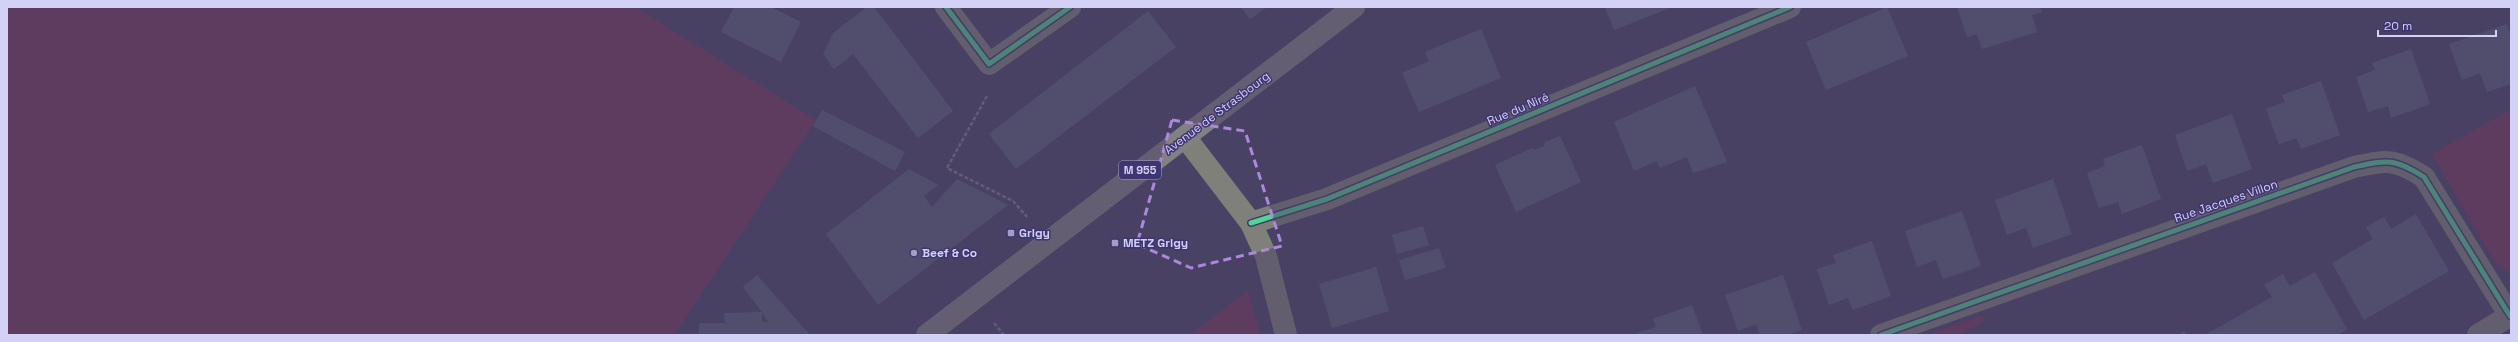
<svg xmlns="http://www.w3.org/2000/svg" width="2518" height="342" font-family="'Space Grotesk',sans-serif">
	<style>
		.green { fill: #75355c }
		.building { fill: #5c5e78; fill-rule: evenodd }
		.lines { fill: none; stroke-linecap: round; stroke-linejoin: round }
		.path { stroke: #7e7e83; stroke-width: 2.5; stroke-dasharray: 4 2; stroke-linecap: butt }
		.minor { stroke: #80807b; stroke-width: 22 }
		.primary { stroke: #838083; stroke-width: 22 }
		.cycleway-casing { stroke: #3f3571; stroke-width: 8 }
		.cycleway { stroke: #53d58f; stroke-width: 5 }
		.marked { fill: none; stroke: #ac87dd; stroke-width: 3; stroke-dasharray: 8 5; stroke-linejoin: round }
		.poi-dot { fill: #a39fc3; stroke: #3f3571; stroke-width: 1.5 }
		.labels { text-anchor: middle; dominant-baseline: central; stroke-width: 3; stroke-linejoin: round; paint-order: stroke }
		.shield { fill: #3f3571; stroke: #a7a2ce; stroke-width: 1 }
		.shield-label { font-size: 11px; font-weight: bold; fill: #d4d1f6 }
		.street-label { font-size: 12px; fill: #d4d1f6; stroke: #3f3571 }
		.poi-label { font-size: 12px; font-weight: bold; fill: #d4d1f6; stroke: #3f3571; text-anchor: start }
	</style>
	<rect width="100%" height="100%" fill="#484264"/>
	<path class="green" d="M 7,7 L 635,7 L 816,120 L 674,335 L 7,335 Z
		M 2511,109 L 2511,272 L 2510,272 L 2496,265 L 2432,154 Z
		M 1248,290 L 1260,335 L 1190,335 Z
		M 1983,315 L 1986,320 L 1959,335 L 1927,335 Z"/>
	<path class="building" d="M 734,7 L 771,7 L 801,22 L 781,62 L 721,32 Z
		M 867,7 L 874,7 L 953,111 L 918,138 L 853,54 L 834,69 L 823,54 L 833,33 Z
		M 1241,7 L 1267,7 L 1250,19 Z
		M 1605,7 L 1672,7 L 1614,30 Z
		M 1887,7 L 1908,56 L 1826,90 L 1806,42 Z
		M 1957,7 L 2040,7 L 2042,12 L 2032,15 L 2037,32 L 1982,49 L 1977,34 L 1967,37 Z
		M 1148,11 L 1176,47 L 1016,169 L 989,134 Z
		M 2507,24 L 2511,37 L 2511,84 L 2487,92 L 2480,73 L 2462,80 L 2449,44 Z
		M 1481,29 L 1501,78 L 1419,112 L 1402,73 L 1429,61 L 1425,52 Z
		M 2411,49 L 2430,104 L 2391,118 L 2388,106 L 2368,112 L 2356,77 L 2375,70 L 2372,63 Z
		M 2321,81 L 2340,135 L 2301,149 L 2297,138 L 2279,144 L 2266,109 L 2285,102 L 2282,95 Z
		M 1695,86 L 1727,162 L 1693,173 L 1687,157 L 1660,168 L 1657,161 L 1634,171 L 1614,122 Z
		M 822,110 L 905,152 L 895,171 L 813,126 Z
		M 2232,114 L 2252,169 L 2213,183 L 2206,164 L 2187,171 L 2175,135 Z
		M 1560,136 L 1581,182 L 1516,212 L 1495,165 L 1532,148 L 1534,150 L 1544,146 L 1545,142 Z
		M 2142,145 L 2161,199 L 2122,214 L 2118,202 L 2099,208 L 2087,173 L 2105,166 L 2103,159 Z
		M 909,169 L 938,185 L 924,196 L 932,207 L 957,179 L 1008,205 L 878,305 L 826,234 Z
		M 2053,179 L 2072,234 L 2033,248 L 2026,228 L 2007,235 L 1995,200 Z
		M 1962,211 L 1981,266 L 1943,279 L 1936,260 L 1917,267 L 1905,231 Z
		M 2416,214 L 2449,271 L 2364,320 L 2332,263 L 2373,239 L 2366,227 L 2384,217 L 2391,229 Z
		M 1423,226 L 1429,245 L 1397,254 L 1392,235 Z
		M 1872,241 L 1891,296 L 1853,310 L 1848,298 L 1829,305 L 1817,269 L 1836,263 L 1833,255 Z
		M 1439,248 L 1446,268 L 1405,280 L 1399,260 Z
		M 1376,267 L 1389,311 L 1332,328 L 1319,284 Z
		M 2315,272 L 2347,329 L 2337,335 L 2205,335 L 2272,297 L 2264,285 L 2283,274 L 2290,286 Z
		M 757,275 L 810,335 L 699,335 L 699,323 L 725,323 L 724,313 L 762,312 L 743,287 ZM 762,312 L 768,322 L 762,322 Z
		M 1783,275 L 1802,330 L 1787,335 L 1760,335 L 1756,324 L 1738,331 L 1725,295 Z
		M 1692,305 L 1703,335 L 1638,335 L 1637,333 L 1656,327 L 1653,319 Z
		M 2184,331 L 2187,335 L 2177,335 Z"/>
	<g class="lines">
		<path class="path" d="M 987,96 L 947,168 L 1013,201 L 1027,217
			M 994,323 L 1004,335"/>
		<path class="minor" d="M 946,7 L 989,64 L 1070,7
			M 1185,137 L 1251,223 L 1266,256 L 1286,335
			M 1251,223 L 1327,199 L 1790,7
			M 1881,335 L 2354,167 C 2387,160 2394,158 2424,177 L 2510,316
			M 2478,335 L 2511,315"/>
		<path class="primary" d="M 927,335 L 1354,7"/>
		<g class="cycleway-casing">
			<path id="cycleway" d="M 946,7 L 989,64 L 1070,7
				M 1251,223 L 1327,199 L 1790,7
				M 1881,335 L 2354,167 C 2387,160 2394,158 2424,177 L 2510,316"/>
		</g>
		<use href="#cycleway" class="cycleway"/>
	</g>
	<path d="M0 0H2518V342H0ZM 1172,120 L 1245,131 L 1282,246 L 1191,268 L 1137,244 Z" fill="#484264" fill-opacity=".55" fill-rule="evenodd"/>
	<path class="marked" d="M 1172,120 L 1245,131 L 1282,246 L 1191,268 L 1137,244 Z"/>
	<g class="poi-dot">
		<rect x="1007" y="229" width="8" height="8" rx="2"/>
		<rect x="1111" y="239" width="8" height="8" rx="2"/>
		<circle cx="914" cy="253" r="4"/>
	</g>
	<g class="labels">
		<rect class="shield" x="1119" y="161" width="42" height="18" rx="3"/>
		<g class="shield-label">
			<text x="1140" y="170">M 955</text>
		</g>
		<g class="street-label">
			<text transform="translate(1518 109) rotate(-23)">Rue du Niré</text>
			<text transform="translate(1217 113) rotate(-37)">Avenue de Strasbourg</text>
			<text transform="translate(2226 201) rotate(-19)">Rue Jacques Villon</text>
		</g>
		<g class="poi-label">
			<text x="1019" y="233">Grigy</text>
			<text x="1123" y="243">METZ Grigy</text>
			<text x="922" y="253">Beef &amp; Co</text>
		</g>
	</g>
	<rect width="2518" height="342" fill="none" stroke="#d4d1f6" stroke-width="16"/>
	<path d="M2378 30v6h118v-6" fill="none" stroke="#d4d1f6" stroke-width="2"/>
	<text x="2384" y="30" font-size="12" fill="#d4d1f6" stroke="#3f3571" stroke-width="3" paint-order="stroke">20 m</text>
</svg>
